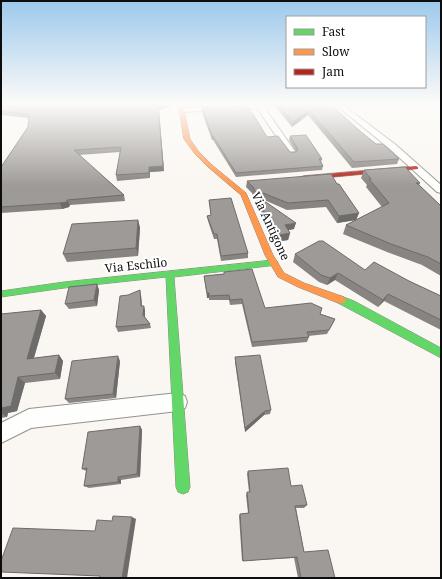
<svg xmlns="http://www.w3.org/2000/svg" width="442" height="579" font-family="'Noto Serif',serif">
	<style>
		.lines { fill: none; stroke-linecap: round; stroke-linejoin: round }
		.street-casing { stroke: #949290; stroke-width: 2 }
		.fast-casing { stroke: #8a8987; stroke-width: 1 }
		.slow-casing { stroke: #8a8987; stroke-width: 1 }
		.jam-casing { stroke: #8a8987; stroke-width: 1 }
		.street { fill: #fefefd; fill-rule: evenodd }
		.fast { fill: #63d668; fill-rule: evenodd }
		.slow { fill: #ff974d; fill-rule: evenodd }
		.jam { fill: #b3261e; fill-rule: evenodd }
		.wall { fill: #878482 }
		.shaded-wall { fill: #6e6c6a }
		.building { fill: #9d9a97; stroke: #6e6c6a }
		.labels { text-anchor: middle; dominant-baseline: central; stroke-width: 4; stroke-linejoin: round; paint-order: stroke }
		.street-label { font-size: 12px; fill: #0d0d0d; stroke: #fff }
	</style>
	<rect width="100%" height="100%" fill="#faf7f2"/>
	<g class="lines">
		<g class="street-casing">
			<path id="street" d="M 237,105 L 273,105 L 272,106 L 264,107 L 296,153 L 295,155 L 289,155 L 257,108 L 182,112 L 179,110 L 182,108 Z
				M 336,105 L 343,105 L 396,145 L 441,185 L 441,193 L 437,192 L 390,149 Z
				M 178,393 L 185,396 L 187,402 L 185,408 L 178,411 L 31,428 L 1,443 L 1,423 L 29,409 Z"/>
		</g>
		<g class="fast-casing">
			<path id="fast" d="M 274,260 L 277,261 L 278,263 L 277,265 L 174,277 L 190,487 L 188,492 L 183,494 L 178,492 L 176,487 L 166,277 L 64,288 L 1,297 L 1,291 L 64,282 Z
				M 341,296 L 354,301 L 441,348 L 441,358 L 338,303 L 336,300 L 338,297 Z"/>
		</g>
		<g class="slow-casing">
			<path id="slow" d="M 179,105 L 183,105 L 190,139 L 199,152 L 212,165 L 246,193 L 273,255 L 284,273 L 304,283 L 344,297 L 346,300 L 344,303 L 338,303 L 298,287 L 278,277 L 265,255 L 241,195 L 208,167 L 195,154 L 184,139 Z"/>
		</g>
		<g class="jam-casing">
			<path id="jam" d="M 416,166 L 418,167 L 418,169 L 303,180 L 300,178 L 303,176 Z"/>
		</g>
		<use href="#street" class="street"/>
		<use href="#fast" class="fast"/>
		<use href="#slow" class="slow"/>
		<use href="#jam" class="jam"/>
	</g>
	<path class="wall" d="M 1,105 L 170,105 L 170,107 L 159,110 L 164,171 L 150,172 L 150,178 L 117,181 L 116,175 L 120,152 L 79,155 L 124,195 L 125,201 L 70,205 L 69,207 L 62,209 L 1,213 L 1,167 L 28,127 L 29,118 L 1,115 Z
		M 199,105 L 216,105 L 199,106 Z
		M 274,105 L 331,105 L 361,132 L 376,144 L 399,159 L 397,164 L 352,168 L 308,115 L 292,127 Z
		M 202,108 L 267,137 L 290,152 L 296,152 L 289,140 L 290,136 L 322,159 L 321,162 L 323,166 L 322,170 L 236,177 L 213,140 L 212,140 L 202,112 Z
		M 364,170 L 420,183 L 419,185 L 441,206 L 441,276 L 422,265 L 387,252 L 343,234 L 346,225 L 382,207 L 366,187 L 367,185 L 361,178 Z
		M 247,181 L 337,184 L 359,213 L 356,220 L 337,223 L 326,207 L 287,210 L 262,199 L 294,229 L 288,230 L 290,233 L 288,240 L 274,242 L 252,193 L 246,187 Z
		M 209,200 L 248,253 L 248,258 L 221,261 L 217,239 L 214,239 L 208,221 L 207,216 L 211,215 Z
		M 138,220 L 140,228 L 138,256 L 67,262 L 63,254 Z
		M 295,254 L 409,281 L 441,296 L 441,330 L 384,301 L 378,307 L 335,280 L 327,285 L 319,282 L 293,262 Z
		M 224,272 L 265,308 L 320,314 L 335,319 L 327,334 L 308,336 L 309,337 L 307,342 L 252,347 L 242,304 L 230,305 L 229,300 L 209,300 L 209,298 L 207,298 L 204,276 L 224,274 Z
		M 97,284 L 99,290 L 97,306 L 69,309 L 65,304 Z
		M 141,295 L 142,306 L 145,310 L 145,317 L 150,324 L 151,328 L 118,332 L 116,327 Z
		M 41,310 L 46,316 L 34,358 L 59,355 L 63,361 L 60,379 L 25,383 L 17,411 L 8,413 L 7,417 L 1,418 L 1,314 Z
		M 235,357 L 271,410 L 270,414 L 264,415 L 245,432 L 235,362 Z
		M 120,361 L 116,398 L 69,403 L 65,399 Z
		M 140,426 L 142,430 L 140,477 L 121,480 L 121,484 L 89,488 L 84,486 L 86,471 L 82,469 Z
		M 248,471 L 291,486 L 307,505 L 304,508 L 296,508 L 304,552 L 335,578 L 298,578 L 294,558 L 242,561 L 239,516 L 240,514 L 248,513 L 246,495 L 247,492 L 249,492 L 247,474 Z"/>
	<path class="shaded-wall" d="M 162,105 L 170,105 L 170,107 L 159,110 L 164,171 L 150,172 L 150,178 L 149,173 L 149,167 L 158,106 Z
		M 309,110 L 308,115 L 292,127 L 293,122 Z
		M 212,136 L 213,136 L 213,140 L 212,140 Z
		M 263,193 L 262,199 L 260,198 Z
		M 67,200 L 70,205 L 69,207 L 62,209 L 60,203 Z
		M 359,213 L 356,220 L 337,223 L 339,216 Z
		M 138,220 L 140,228 L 138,256 L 136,248 Z
		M 296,223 L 294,229 L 284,231 L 285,225 Z
		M 290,233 L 288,240 L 274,242 L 275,236 Z
		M 338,273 L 335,280 L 327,285 L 330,278 Z
		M 97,284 L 99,290 L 97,306 L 94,300 Z
		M 140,290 L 141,295 L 142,311 L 141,306 Z
		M 207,293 L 209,293 L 209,298 L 207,298 Z
		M 388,294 L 384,301 L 378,307 L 383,300 Z
		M 144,306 L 145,310 L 145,319 L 143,315 Z
		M 41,310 L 46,316 L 32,364 L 27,359 Z
		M 59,355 L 63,361 L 60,379 L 55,373 Z
		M 118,356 L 120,361 L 116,398 L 113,394 Z
		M 18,377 L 25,383 L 17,411 L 8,413 L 7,417 L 1,413 L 1,408 Z
		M 265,411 L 264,415 L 245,432 L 245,428 Z
		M 140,426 L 142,430 L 140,477 L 137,474 Z
		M 118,477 L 121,480 L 121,484 L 118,482 Z
		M 132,517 L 136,519 L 127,578 L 122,578 Z"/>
	<path class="building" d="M 1,105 L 162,105 L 158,106 L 163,166 L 149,167 L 149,173 L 116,175 L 121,147 L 74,150 L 124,195 L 67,200 L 67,202 L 60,203 L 1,207 L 1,167 L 28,127 L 29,114 L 1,111 Z
		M 278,105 L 331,105 L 361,132 L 376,144 L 383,144 L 399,159 L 354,162 L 309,110 L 293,122 Z
		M 248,106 L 267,137 L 278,136 L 290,152 L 296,152 L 298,149 L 290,136 L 306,135 L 322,159 L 319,159 L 323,166 L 236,173 L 213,136 L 212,136 L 202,108 Z
		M 405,167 L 420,183 L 416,183 L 418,184 L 441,206 L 441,264 L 428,257 L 391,244 L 346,225 L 389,203 L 369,179 L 371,179 L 364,170 Z
		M 331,174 L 337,184 L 339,184 L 359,213 L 339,216 L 328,200 L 288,203 L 263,193 L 260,198 L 296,223 L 285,225 L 290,233 L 275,236 L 253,187 L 247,181 Z
		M 231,198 L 248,253 L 221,256 L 217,234 L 214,234 L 207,216 L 211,215 L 209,200 Z
		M 138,220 L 136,248 L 63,254 L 72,224 Z
		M 319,241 L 323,241 L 365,270 L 374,262 L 409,281 L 441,296 L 441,320 L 388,294 L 383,300 L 338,273 L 330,278 L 321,275 L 295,254 Z
		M 252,269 L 265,308 L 311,303 L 322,308 L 320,314 L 335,319 L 329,330 L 307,332 L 309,337 L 252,342 L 242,299 L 230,300 L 229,295 L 209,296 L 209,293 L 207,293 L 204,276 L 224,274 L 224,272 Z
		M 97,284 L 94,300 L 65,304 L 69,287 Z
		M 140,290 L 141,306 L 144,306 L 143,315 L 150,324 L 116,327 L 120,296 L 128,295 Z
		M 41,310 L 27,359 L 59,355 L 55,373 L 18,377 L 11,406 L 1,408 L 1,314 Z
		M 260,355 L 271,410 L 265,411 L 245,428 L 235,357 Z
		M 118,356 L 113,394 L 65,399 L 72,361 Z
		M 140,426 L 137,474 L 118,477 L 118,482 L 84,486 L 87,468 L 82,469 L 88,432 Z
		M 288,468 L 291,486 L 302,485 L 307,505 L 295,506 L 304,552 L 328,550 L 335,578 L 301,578 L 297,557 L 243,561 L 240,514 L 249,513 L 247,492 L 250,492 L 248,471 Z
		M 113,516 L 132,517 L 122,578 L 100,578 L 100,576 L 1,572 L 1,561 L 13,528 L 95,531 L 97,520 L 112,521 Z"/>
	<linearGradient id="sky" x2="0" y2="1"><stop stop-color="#9cc9ec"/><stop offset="0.56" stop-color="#fdfbf9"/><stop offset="1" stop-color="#fdfbf9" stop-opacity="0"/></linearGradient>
	<rect width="442" height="186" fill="url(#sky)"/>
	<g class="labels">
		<g class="street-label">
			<text transform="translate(271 226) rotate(65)">Via Antigone</text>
			<text transform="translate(136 265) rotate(-6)">Via Eschilo</text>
		</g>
	</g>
	<rect width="442" height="579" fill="none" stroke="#0d0d0d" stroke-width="4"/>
	<rect x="286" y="16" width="140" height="72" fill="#ffffff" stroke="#9e9e9e"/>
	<rect x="294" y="29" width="20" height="6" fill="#63d668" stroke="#9e9e9e"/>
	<text x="322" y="36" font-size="12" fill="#0d0d0d">Fast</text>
	<rect x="294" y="49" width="20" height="6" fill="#ff974d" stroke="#9e9e9e"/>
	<text x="322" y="56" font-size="12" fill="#0d0d0d">Slow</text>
	<rect x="294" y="69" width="20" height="6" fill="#b3261e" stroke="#9e9e9e"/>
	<text x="322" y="76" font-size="12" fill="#0d0d0d">Jam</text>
</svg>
